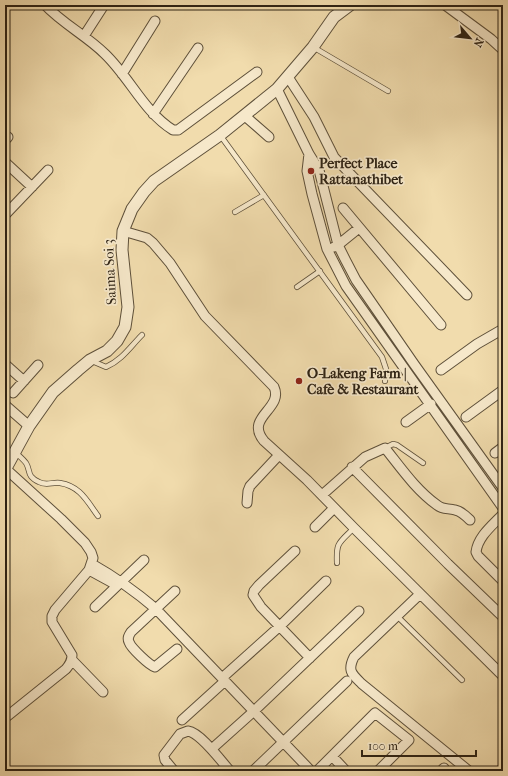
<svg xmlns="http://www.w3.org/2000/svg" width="508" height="776" font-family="'IM FELL French Canon',serif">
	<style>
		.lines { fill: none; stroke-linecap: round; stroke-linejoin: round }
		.service-casing { stroke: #5e503a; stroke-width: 6 }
		.minor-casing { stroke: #5e503a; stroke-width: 11 }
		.tertiary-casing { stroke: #5e503a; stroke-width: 13 }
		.service { stroke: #f6e8ca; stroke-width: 4.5 }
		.minor { stroke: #f6e8ca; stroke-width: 9 }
		.tertiary { stroke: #f6e8ca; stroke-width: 11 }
		.poi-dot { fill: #8f2418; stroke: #f6e8ca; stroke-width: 1.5 }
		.labels { text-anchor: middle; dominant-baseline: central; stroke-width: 3.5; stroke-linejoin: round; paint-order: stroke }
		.poi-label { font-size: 14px; font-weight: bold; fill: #2d2214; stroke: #f6e8ca; text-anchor: start }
		.street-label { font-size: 14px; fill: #2d2214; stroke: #f6e8ca }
	</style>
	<rect width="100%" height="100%" fill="#f1dcad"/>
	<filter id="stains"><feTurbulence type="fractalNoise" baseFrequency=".005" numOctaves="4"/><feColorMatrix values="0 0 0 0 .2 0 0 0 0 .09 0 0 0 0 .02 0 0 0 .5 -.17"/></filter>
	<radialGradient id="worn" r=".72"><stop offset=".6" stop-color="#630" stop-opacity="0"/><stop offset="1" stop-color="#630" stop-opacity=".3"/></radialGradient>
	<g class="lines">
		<g class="service-casing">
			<path id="service" d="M 313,47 L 388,91
				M 220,135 L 382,357 L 386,369 L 385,381
				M 235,212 L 264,195
				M 297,287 L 320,271
				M 92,361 L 106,367 C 122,360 130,347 142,335
				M 385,448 L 393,444 L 397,445 L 423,463
				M 15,452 C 18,455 23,459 26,463 C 31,471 26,476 39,482 C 46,486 52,482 60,483 C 80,486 87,501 98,516
				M 337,563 C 336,542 339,543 354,528
				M 397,616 L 462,680"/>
		</g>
		<g class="minor-casing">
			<path id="minor" d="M 45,5 C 63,24 87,36 105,54 C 130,78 144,112 173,130 L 178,130 L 257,72
				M 445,5 L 491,39 L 503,50
				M 84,36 L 104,5
				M 122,74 L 155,21
				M 288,77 L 314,117 L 334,157 L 467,295
				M 277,89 L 309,154 L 319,170 L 338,245 L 346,261 L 356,280 L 414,364 L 503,488
				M 153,114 L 198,48
				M 245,116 L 269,137
				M 5,140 L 8,137
				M 309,154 L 307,171 L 312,194 L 327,249 L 346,286 L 363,310 L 503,508
				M 5,162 L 32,187
				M 343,208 L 441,325
				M 5,215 L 48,170
				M 123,231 L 147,238 L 153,243 L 170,263 L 205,316 L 274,387 C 284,409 244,417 264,441 L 307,480 L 354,528 L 503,676
				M 334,247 L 338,245 L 359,228
				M 5,364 L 24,381
				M 441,370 L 477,344 L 503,329
				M 13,393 L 38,365
				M 5,405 L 29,426
				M 466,417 L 503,390
				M 406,422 L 431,404
				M 495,453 L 503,447
				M 352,467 L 448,564 L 503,617
				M 322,495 L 365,457 L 385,448 C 401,468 416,490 437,505 C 443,510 448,508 455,510 C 461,511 466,516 470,520
				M 247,503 L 248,491 L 250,486 L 279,455
				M 503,514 C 493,525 478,536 476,552 L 478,556 L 503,581
				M 315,527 L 334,508
				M 295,551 L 259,585 L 254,591 L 253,595 L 261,607 L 310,658
				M 92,564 C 115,577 136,592 156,609 L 311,771
				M 89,570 L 111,582
				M 175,591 L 131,632 C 129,635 127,638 129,642 C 131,648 149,665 155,667 L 177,649
				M 420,594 L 354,657 C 347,671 352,674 362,684 L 469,771
				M 95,607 L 144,560
				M 72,660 L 103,692
				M 222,678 L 280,626 L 326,581
				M 5,718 L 66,669 C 70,664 72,661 72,655 L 52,622 L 52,616 L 55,610 L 89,570 L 93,558 L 91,552 L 85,543 L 61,519 L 6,469
				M 182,720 L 225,681
				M 215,746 L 254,711 L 359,611
				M 332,756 L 346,771
				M 174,771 L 165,760 L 164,755 L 180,734 L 188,731 C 201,733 221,761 230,771
				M 253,771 L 347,681
				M 317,771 L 375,713 L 409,740 L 378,771
				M 441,771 L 444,768
				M 500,771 L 503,768"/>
		</g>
		<g class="tertiary-casing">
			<path id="tertiary" d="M 5,470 L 29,426 L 53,392 L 78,370 L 90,360 L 107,351 L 117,341 L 125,327 L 128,307 L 122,250 L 123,231 L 132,209 L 144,192 L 154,181 L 220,135 L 277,89 L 313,47 L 334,17 L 350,5"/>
		</g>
		<use href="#service" class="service"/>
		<use href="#minor" class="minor"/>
		<use href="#tertiary" class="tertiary"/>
	</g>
	<g class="poi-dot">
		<circle cx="311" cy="171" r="4"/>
		<circle cx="299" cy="381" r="4"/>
	</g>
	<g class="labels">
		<g class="poi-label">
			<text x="319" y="163">Perfect Place<tspan x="319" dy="16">Rattanathibet</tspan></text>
			<text x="307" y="373">O-Lakeng Farm |<tspan x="307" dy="16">Cafè &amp; Restaurant</tspan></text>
		</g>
		<g class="street-label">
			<text transform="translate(110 272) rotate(-93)">Saima Soi 3</text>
		</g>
	</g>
	<rect width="508" height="776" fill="none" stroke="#f1dcad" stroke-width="20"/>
	<rect x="6" y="6" width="496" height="764" fill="none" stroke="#2d2214" stroke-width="2"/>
	<rect x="10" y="10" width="488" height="756" fill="none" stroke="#2d2214"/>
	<g transform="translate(470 38) rotate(118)" stroke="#f6e8ca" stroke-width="3" paint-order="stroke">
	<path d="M0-3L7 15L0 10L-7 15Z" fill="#2d2214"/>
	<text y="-6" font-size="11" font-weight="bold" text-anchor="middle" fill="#2d2214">N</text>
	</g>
	<path d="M362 750v6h114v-6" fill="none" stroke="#2d2214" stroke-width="2"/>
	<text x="368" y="750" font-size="12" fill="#2d2214" stroke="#f6e8ca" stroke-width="3" paint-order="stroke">100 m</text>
	<rect width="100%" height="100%" filter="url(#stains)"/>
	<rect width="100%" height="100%" fill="url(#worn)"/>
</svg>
